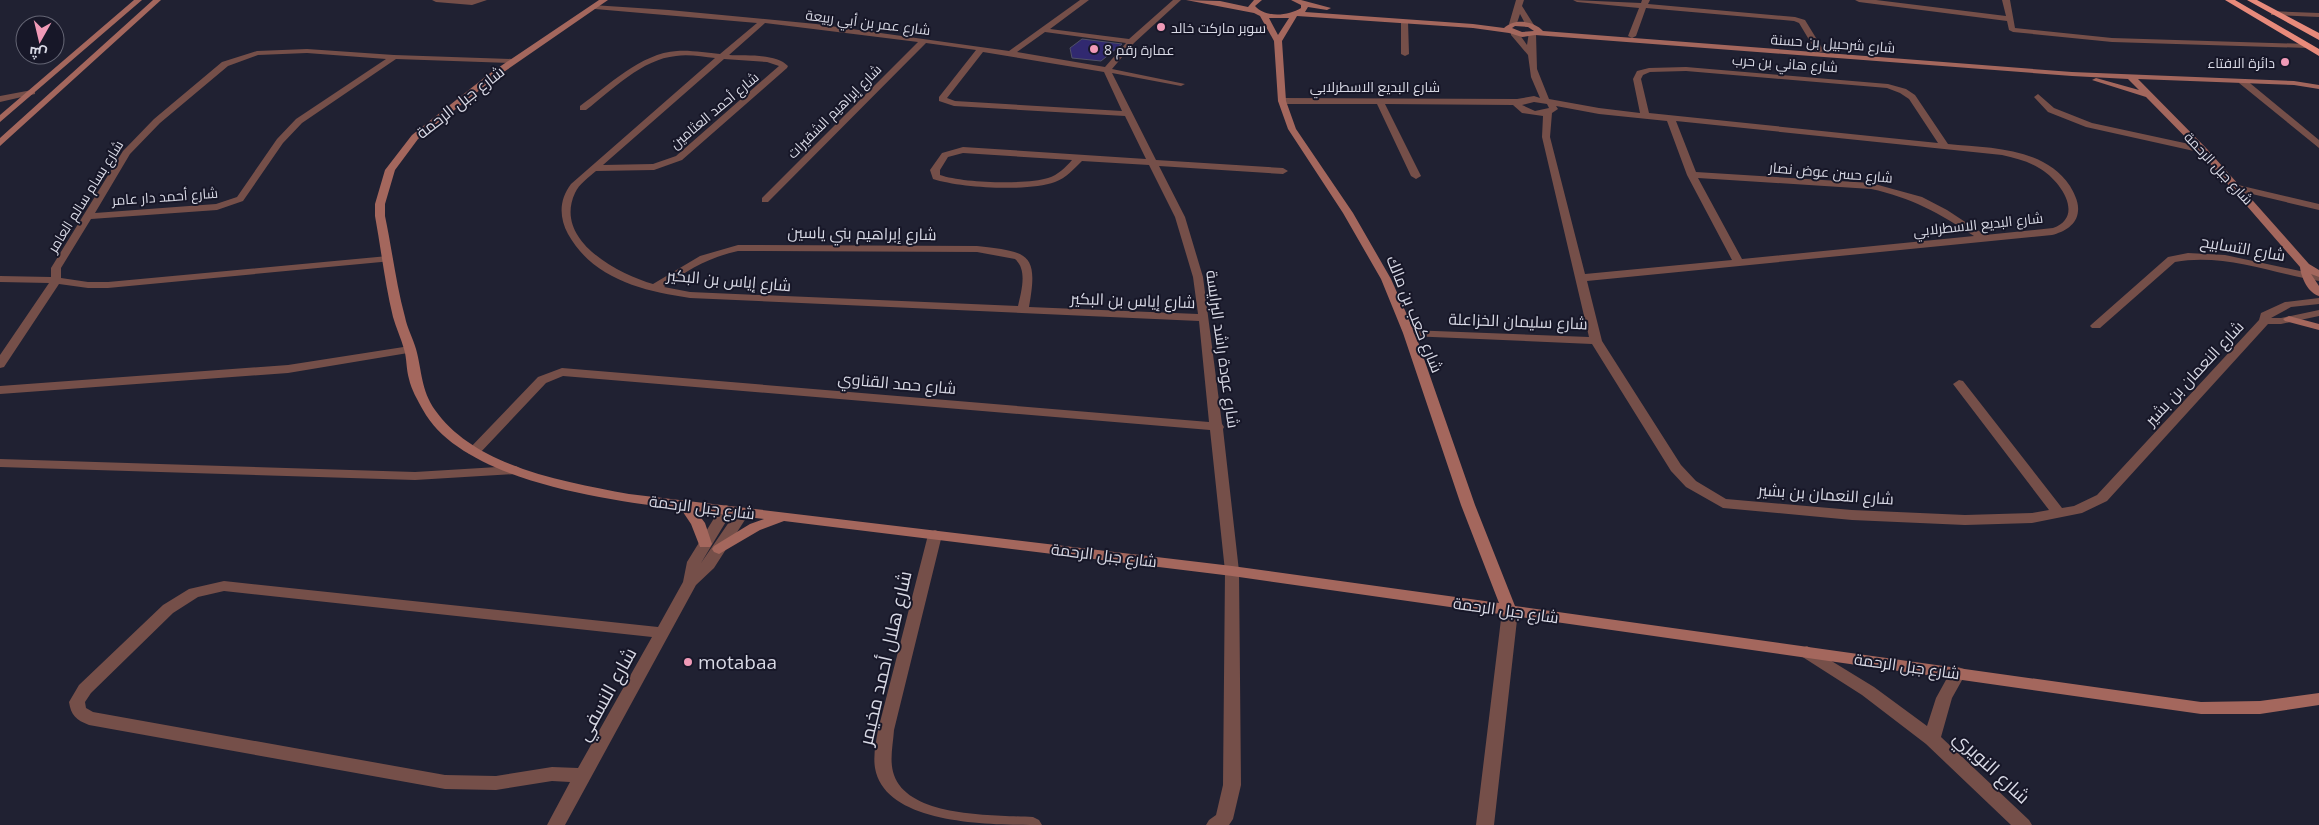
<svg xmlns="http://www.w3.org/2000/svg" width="2319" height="825" font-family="'Open Sans',Cairo,sans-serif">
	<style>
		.building { fill: #312970; stroke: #505166 }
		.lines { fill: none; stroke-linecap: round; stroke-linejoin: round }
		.street { fill: #754f49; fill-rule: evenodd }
		.secondary { fill: #a4675d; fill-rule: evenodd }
		.highway { fill: #e88a7b; fill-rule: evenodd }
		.poi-dot { fill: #f09ab7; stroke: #171728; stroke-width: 2 }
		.labels { text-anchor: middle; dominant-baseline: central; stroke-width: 4; stroke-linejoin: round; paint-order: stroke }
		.far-street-label { font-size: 14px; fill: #d8d9e5; stroke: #171728 }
		.far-poi-label { font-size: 14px; fill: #d8d9e5; stroke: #171728; text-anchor: start }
		.street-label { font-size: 16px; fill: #d8d9e5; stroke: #171728 }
		.near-street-label { font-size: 19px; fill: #d8d9e5; stroke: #171728 }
		.near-poi-label { font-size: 19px; fill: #d8d9e5; stroke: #171728; text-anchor: start }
	</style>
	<rect width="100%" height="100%" fill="#202132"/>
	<path class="building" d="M 1082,39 L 1122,44 L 1101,61 L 1072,58 L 1070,48 Z"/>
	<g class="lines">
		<path class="street" d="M 432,0 L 487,0 L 472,5 L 436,2 Z
			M 1080,0 L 1089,0 L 1050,29 L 1129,39 L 1173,0 L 1181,0 L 1134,43 L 1112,69 L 1185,84 L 1181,86 L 1112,73 L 1156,160 L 1283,168 L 1288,171 L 1283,174 L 1159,166 L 1185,217 L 1203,277 L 1222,424 L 1224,427 L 1223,429 L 1239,571 L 1241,785 L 1233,819 L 1229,825 L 1206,825 L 1209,820 L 1216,815 L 1223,785 L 1225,571 L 1210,430 L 563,376 L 546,383 L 479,454 L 469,454 L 467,451 L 538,377 L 562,368 L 1209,422 L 1199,321 L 690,298 C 643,291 593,279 568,234 C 559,217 559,200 571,184 L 715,58 C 703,57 689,54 676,56 C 642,59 612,90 586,110 L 580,110 L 580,106 C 608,86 641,53 677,51 C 691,50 707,53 720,54 L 757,23 L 595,9 L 592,9 L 592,5 L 669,10 L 816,24 L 1009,51 ZM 765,23 L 918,42 L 762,198 L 762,202 L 768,202 L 926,43 L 976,50 L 939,97 L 939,101 L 954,106 L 1125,116 L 1146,159 L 963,147 L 942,153 L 930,170 L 933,179 C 961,188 1027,192 1055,182 C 1066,178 1074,169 1082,161 L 1149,165 L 1175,217 L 1193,277 L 1198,314 L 1029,307 C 1039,252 1028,252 977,246 L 738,245 L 700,256 L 653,284 C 618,274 553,240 575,193 C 579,184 589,177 596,171 L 654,170 L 682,160 L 787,68 L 788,66 C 776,53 746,56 729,55 ZM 1045,32 L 1126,43 L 1105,67 L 1017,52 ZM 983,52 L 1104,72 L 1122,111 L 955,101 L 947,98 ZM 724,59 L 767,62 L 779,66 L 676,156 L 653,164 L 603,165 ZM 963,153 L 1072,160 C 1066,167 1058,175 1048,178 C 1025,185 963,183 940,175 L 940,170 L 948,157 ZM 738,251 L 977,252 L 1015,259 C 1028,270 1021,292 1018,306 L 690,292 L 664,287 C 687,270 710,257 738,251 Z
			M 1516,0 L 1524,0 L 1522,6 L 1534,25 L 1533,27 L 1527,27 L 1520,14 L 1516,26 L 1509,24 Z
			M 1573,0 L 1641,3 L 1642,0 L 1650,0 L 1648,4 L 1795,17 L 1805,20 L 1824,51 L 1817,53 L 1799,23 L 1794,21 L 1646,8 L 1636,36 L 1632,38 L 1628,36 L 1639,8 L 1577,2 Z
			M 1855,0 L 1876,0 L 2006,16 L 2002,0 L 2010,0 L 2015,28 L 2112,38 L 2308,44 L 2312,46 L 2308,48 L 2112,42 L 2013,32 L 2009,30 L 2007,21 L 1859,2 Z
			M 2271,11 L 2319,13 L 2319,17 L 2274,15 L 2271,15 Z
			M 1401,19 L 1408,21 L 1409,54 L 1405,56 L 1401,54 Z
			M 1511,31 L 1517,31 L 1527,45 L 1529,32 L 1536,34 L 1537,69 L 1549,99 L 1599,108 L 1640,113 L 1633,79 L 1637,71 L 1649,68 L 1686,67 L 1888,84 L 1906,89 L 1915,95 L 1948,144 C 1989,148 2044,147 2070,186 C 2074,193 2079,202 2078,211 C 2077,225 2064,232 2052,235 L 1587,281 L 1602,341 L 1681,465 L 1696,481 L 1726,499 L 1852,510 L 1965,515 L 2032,513 L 2049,510 L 1953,384 L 1959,380 L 1963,381 L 2062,508 L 2074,506 L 2097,495 L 2259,320 L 2261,313 L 2285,302 L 2319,298 L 2319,304 L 2291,307 L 2271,318 L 2281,318 L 2319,310 L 2319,316 L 2281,324 L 2268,324 L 2107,501 L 2082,513 L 2032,523 L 1965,525 L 1852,520 L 1723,508 L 1686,487 L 1671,471 L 1592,344 L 1409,336 L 1403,333 L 1409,330 L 1589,337 L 1542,137 L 1543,116 L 1522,113 L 1513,105 L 1385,104 L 1421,176 L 1416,179 L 1411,176 L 1377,104 L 1282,104 L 1278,101 L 1282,98 L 1517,99 L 1534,96 L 1540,98 L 1531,77 L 1528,55 L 1511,35 ZM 1686,71 L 1887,88 L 1900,93 L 1909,99 L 1938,143 L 1649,113 L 1641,79 L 1643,75 L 1650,72 ZM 1534,102 L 1547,104 L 1549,108 L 1535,111 L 1522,105 ZM 1556,106 L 1599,114 L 1667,121 L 1687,175 L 1732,260 L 1585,274 L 1550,137 L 1552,113 L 1558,109 ZM 1676,121 L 2002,155 C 2015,158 2028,161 2039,168 C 2059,179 2086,216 2053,228 L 1985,235 L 1947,210 L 1922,197 L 1871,183 L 1696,172 ZM 1698,178 L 1871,189 C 1910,197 1941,214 1974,236 L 1742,259 Z
			M 307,49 L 394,55 L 513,59 L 517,61 L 513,63 L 396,59 L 302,123 L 283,143 L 243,201 L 217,210 L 91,219 L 61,268 L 61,278 L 88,282 L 108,282 L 388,256 L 393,259 L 392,261 L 108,288 L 88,288 L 59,284 L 4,367 L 0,368 L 0,355 L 49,283 L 0,282 L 0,276 L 51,277 L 51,268 L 123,151 L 154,119 L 222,62 L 257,51 ZM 307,53 L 386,59 L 296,119 L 277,139 L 237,197 L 216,204 L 95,213 L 130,154 L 160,123 L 228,66 L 258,55 Z
			M 2239,79 L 2245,79 L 2319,140 L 2319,148 L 2239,83 Z
			M 32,90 L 35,90 L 35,94 L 0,102 L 0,96 Z
			M 2038,94 L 2054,108 L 2092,123 L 2203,147 L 2208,150 L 2203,153 L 2086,127 L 2048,112 L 2034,97 Z
			M 2238,185 L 2319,204 L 2319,210 L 2235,190 L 2235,186 Z
			M 2188,253 L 2225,255 L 2319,275 L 2319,281 C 2272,273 2223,253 2175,262 L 2100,328 L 2092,328 L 2090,326 L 2092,324 L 2168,257 Z
			M 410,346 L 414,348 L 416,350 L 414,352 L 288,373 L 0,394 L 0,386 L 288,365 Z
			M 0,459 L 415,472 L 516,466 L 523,470 L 516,474 L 415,480 L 0,467 Z
			M 726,505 L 731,507 L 733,510 L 701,563 L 738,509 L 748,509 L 750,512 L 714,568 L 696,585 L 565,825 L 547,825 L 570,782 L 552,781 L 496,790 L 445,789 L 89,725 C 76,720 71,715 69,702 L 79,685 L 163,605 L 189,589 L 224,581 L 658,627 L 683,582 L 687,562 L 721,507 ZM 224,591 L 652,637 L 578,768 L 552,767 L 496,776 L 445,775 L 93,712 L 86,708 L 85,702 L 91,693 L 173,613 L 198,597 Z
			M 935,530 L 940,532 L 942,535 L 894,730 C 893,745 889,761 894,775 C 909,818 995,815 1033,817 L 1039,820 L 1042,825 C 990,825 885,825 875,768 C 873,755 876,742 878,730 L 928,535 L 930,532 Z
			M 1510,606 L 1515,607 L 1518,611 L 1494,825 L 1476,825 L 1502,611 L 1505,607 Z
			M 1807,646 L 1874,687 L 1927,726 L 1936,698 L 1952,669 L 1958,667 L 1964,669 L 1966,673 L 1952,698 L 1941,737 L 2029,820 L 2032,825 L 2011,825 L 1926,744 L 1862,695 L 1801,656 L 1799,652 L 1801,648 Z"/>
		<path class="secondary" d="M 134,0 L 142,0 L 0,122 L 0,115 Z
			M 153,0 L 161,0 L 0,146 L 0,138 Z
			M 599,0 L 608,0 L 495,78 L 418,139 L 395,170 L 385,204 L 385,216 C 392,249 396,284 405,317 C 407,328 413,338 416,349 C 422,371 421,390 435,410 C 475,467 565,482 629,494 L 1232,566 L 1499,603 L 1461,505 L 1403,333 L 1381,279 L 1343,213 L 1288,129 L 1278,101 L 1274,41 L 1260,16 L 1254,13 L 1186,0 L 1220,1 L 1248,7 L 1254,0 L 1262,0 L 1255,6 C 1266,18 1288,16 1301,8 L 1301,5 L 1291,0 L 1301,0 L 1331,8 L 1327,10 L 1308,7 L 1305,12 L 1473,24 L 1504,28 C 1515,18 1534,21 1543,31 L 2072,72 L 2294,81 L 2319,85 L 2319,89 L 2294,85 L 2138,79 L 2206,148 L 2309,264 L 2319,270 L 2319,277 L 2311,274 L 2319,286 L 2319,296 C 2308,293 2301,277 2300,267 L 2200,152 L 2146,97 L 2092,80 L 2096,78 L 2139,90 L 2128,79 L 2072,76 L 1535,35 L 1522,37 L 1509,33 L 1473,28 L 1297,16 L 1282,41 L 1286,101 L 1296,129 L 1353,213 L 1391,279 L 1415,333 L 1475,505 L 1515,606 L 2201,702 L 2260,701 L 2319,693 L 2319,705 L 2260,714 L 2201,714 L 1232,576 L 784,521 L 760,530 L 719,554 L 714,552 L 712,549 L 714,546 L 750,524 L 764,519 L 696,511 L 705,523 L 712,544 L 710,547 L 700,547 L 691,524 L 681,509 C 607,500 462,481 423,410 C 418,401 411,389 409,379 C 406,369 407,359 404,349 C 401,338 396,328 393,317 C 385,284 381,249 375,216 L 375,204 L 385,170 L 412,135 L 489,74 ZM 1269,18 L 1289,18 L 1278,35 ZM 1515,26 L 1528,27 L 1534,31 L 1522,32 L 1512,28 Z
			M 2289,316 L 2319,324 L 2319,330 L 2285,321 L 2283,319 Z"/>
		<path class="highway" d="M 2225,0 L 2235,0 L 2319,49 L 2319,56 Z
			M 2247,0 L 2257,0 L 2319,33 L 2319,40 Z"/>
	</g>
	<g class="poi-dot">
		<circle cx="1161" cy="27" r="5"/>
		<circle cx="1094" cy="49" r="5"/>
		<circle cx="2285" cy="62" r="5"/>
		<circle cx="688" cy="662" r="5"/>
	</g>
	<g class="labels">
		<g class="far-street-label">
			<text transform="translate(868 22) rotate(7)">شارع عمر بن أبي ربيعة</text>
			<text transform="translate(1833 43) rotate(4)">شارع شرحبيل بن حسنة</text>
			<text transform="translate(1785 63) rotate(4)">شارع هاني بن حرب</text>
			<text x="1375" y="86">شارع البديع الاسطرلابي</text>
			<text transform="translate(714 110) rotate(-40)">شارع أحمد العثامين</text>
			<text transform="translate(834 111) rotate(-45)">شارع إبراهيم الشقيرات</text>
			<text transform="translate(2219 168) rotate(47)">شارع جبل الرحمة</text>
			<text transform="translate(1831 172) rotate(5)">شارع حسن عوض نصار</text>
			<text transform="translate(85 196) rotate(-58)">شارع بسام سالم العامر</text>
			<text transform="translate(165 196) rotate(-4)">شارع أحمد دار عامر</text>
			<text transform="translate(1978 224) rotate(-6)">شارع البديع الاسطرلابي</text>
		</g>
		<g class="far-poi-label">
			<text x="1171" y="27">سوبر ماركت خالد</text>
			<text x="1104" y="49">عمارة رقم 8</text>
			<text x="2275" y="62" text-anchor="end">دائرة الافتاء</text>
		</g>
		<g class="street-label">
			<text transform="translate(460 102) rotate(-38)">شارع جبل الرحمة</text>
			<text transform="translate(862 233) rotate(1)">شارع إبراهيم بني ياسين</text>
			<text transform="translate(2243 248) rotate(10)">شارع التسابيح</text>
			<text transform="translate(729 280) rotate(5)">شارع إياس بن البكير</text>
			<text transform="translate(1133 300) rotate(2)">شارع إياس بن البكير</text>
			<text transform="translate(1415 314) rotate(68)">شارع كعب بن مالك</text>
			<text transform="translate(1518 321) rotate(2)">شارع سليمان الخزاعلة</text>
			<text transform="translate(1223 349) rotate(82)">شارع عودة راشد البرايسة</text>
			<text transform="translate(2194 373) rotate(-47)">شارع النعمان بن بشير</text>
			<text transform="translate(897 383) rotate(5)">شارع حمد القناوي</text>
			<text transform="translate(1826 494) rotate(4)">شارع النعمان بن بشير</text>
			<text transform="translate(702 507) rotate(7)">شارع جبل الرحمة</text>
			<text transform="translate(1104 555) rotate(7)">شارع جبل الرحمة</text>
			<text transform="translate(1506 610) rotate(8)">شارع جبل الرحمة</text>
			<text transform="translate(1907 666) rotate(8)">شارع جبل الرحمة</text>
		</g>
		<g class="near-street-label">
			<text transform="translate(885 658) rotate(-77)">شارع هلال أحمد مخيمر</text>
			<text transform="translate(606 694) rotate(-61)">شارع النسفي</text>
			<text transform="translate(1992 767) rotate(43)">شارع النويري</text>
		</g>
		<g class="near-poi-label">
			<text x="698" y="662">motabaa</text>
		</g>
	</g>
	<g transform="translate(40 40) rotate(188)"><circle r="24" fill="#171728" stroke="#646574"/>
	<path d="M0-4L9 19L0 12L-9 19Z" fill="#f09ab7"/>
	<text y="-8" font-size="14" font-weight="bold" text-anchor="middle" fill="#d8d9e5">ش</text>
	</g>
</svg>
